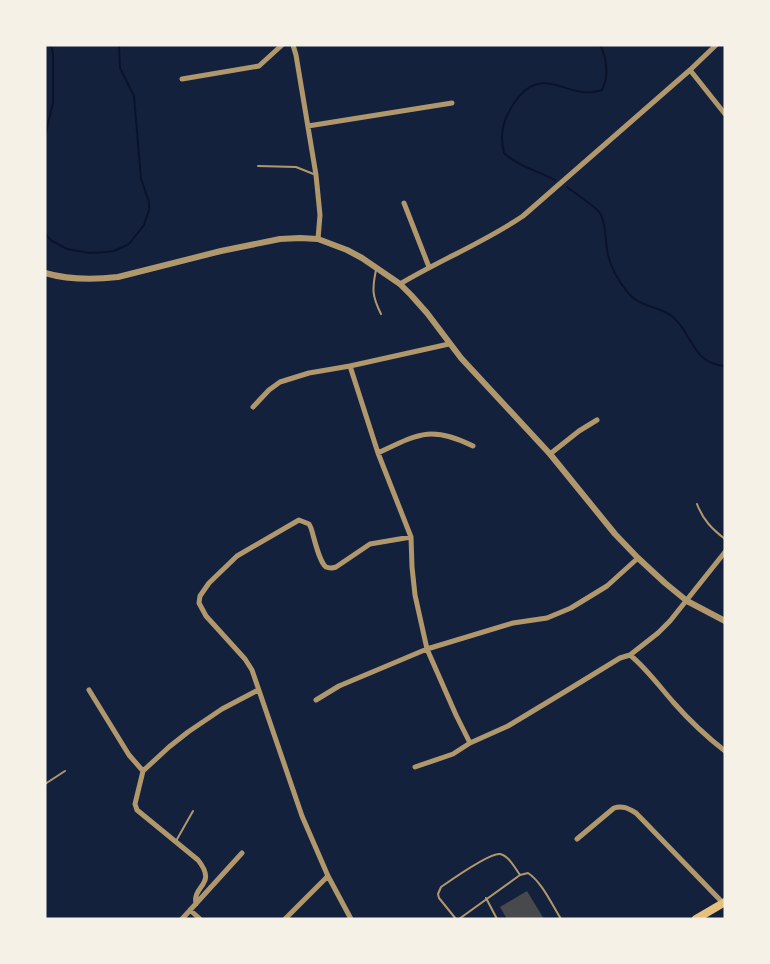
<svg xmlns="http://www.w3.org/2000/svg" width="770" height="964" font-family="'Zilla Slab',serif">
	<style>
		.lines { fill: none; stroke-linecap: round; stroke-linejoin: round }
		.stream { stroke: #0b132b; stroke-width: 2 }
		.building { fill: #48494c }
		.service { stroke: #b1986c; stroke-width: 2 }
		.minor { stroke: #b1986c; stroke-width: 5 }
		.tertiary { stroke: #b1986c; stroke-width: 6 }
		.trunk { stroke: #e5c07b; stroke-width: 8 }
	</style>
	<rect width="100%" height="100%" fill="#14213d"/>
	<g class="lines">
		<path class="stream" d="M 45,136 L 53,103 L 53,54 L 51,45
			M 555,180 C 538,171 518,166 504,153 C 500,136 502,123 511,108 C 541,57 567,103 602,90 C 609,76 607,58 600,45
			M 567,187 C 573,192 596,207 600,213 C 606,222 605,239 607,249 C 609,265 619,282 629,294 C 642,309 665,306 677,321 C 693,339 695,364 725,366
			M 45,234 L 52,241 L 67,249 L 90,253 L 106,252 L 114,251 L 129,244 L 144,225 L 149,210 L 149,202 L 141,179 L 134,96 L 120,68 L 119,45"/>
	</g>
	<path class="building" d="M 527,891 L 544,919 L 507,919 L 500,907 Z"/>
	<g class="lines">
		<path class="service" d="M 258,166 L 296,167 L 316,175
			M 376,270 C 372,289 372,296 381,314
			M 697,504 C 703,520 712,529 725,539
			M 45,784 L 65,771
			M 176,841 L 193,811
			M 520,875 L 528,873 C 542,882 552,905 561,919
			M 486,898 L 497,919
			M 456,919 L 439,898 L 438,894 L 441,887 C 451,880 490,853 500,854 C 509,856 515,868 520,875 L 459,919"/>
		<path class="minor" d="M 293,45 L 296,55 L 316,175 L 320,215 L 318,239
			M 690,70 L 725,114
			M 182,79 L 259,66 L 282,45
			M 308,126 L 452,103
			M 404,203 L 429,267
			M 400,284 C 440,260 485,242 523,216 L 690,70 L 716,45
			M 350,366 L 378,453 L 411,537 L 412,567 L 415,595 L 427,649 L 456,715 L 470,743
			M 253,407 L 269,390 L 280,382 L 309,373 L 350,366 L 449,344
			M 378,453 C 418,434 431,425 473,446
			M 550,454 L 579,431 L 597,420
			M 630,655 C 647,669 659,686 674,703 C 689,720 707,737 725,751
			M 89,690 L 129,755 L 143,771
			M 316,700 L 339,686 L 427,649 L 513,623 L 547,618 L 571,608 L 607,586 L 638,558
			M 415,767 L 453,754 L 470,743 L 508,726 L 571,688 L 620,658 L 630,655 L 658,633 L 670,621 L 725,552
			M 577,839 L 614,808 C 623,805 629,809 636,813 L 723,903
			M 196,904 C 192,885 218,885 198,860 L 137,810 L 135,804 L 143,771 L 169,747 L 188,732 L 222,709 L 258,690
			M 190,910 L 200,919
			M 182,919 L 242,853
			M 285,919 L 328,876
			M 351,919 L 328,876 L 302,816 L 252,670 L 245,659 L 206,616 L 199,603 L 200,596 L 209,583 L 237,556 L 299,520 L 309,524 L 311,528 C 314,537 319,562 326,567 C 331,569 332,568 336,567 L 370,544 L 411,537"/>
		<path class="tertiary" d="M 45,273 C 69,280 93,280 118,277 L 221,251 L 280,239 L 300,238 L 318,239 L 347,250 L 362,258 L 400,284 L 411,295 L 427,313 L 461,358 L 550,454 L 615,534 L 638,558 L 665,583 L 687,601 L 725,621"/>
		<path class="trunk" d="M 696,919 L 725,902"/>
	</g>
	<rect width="770" height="964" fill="none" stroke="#f6f1e7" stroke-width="93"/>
</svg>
